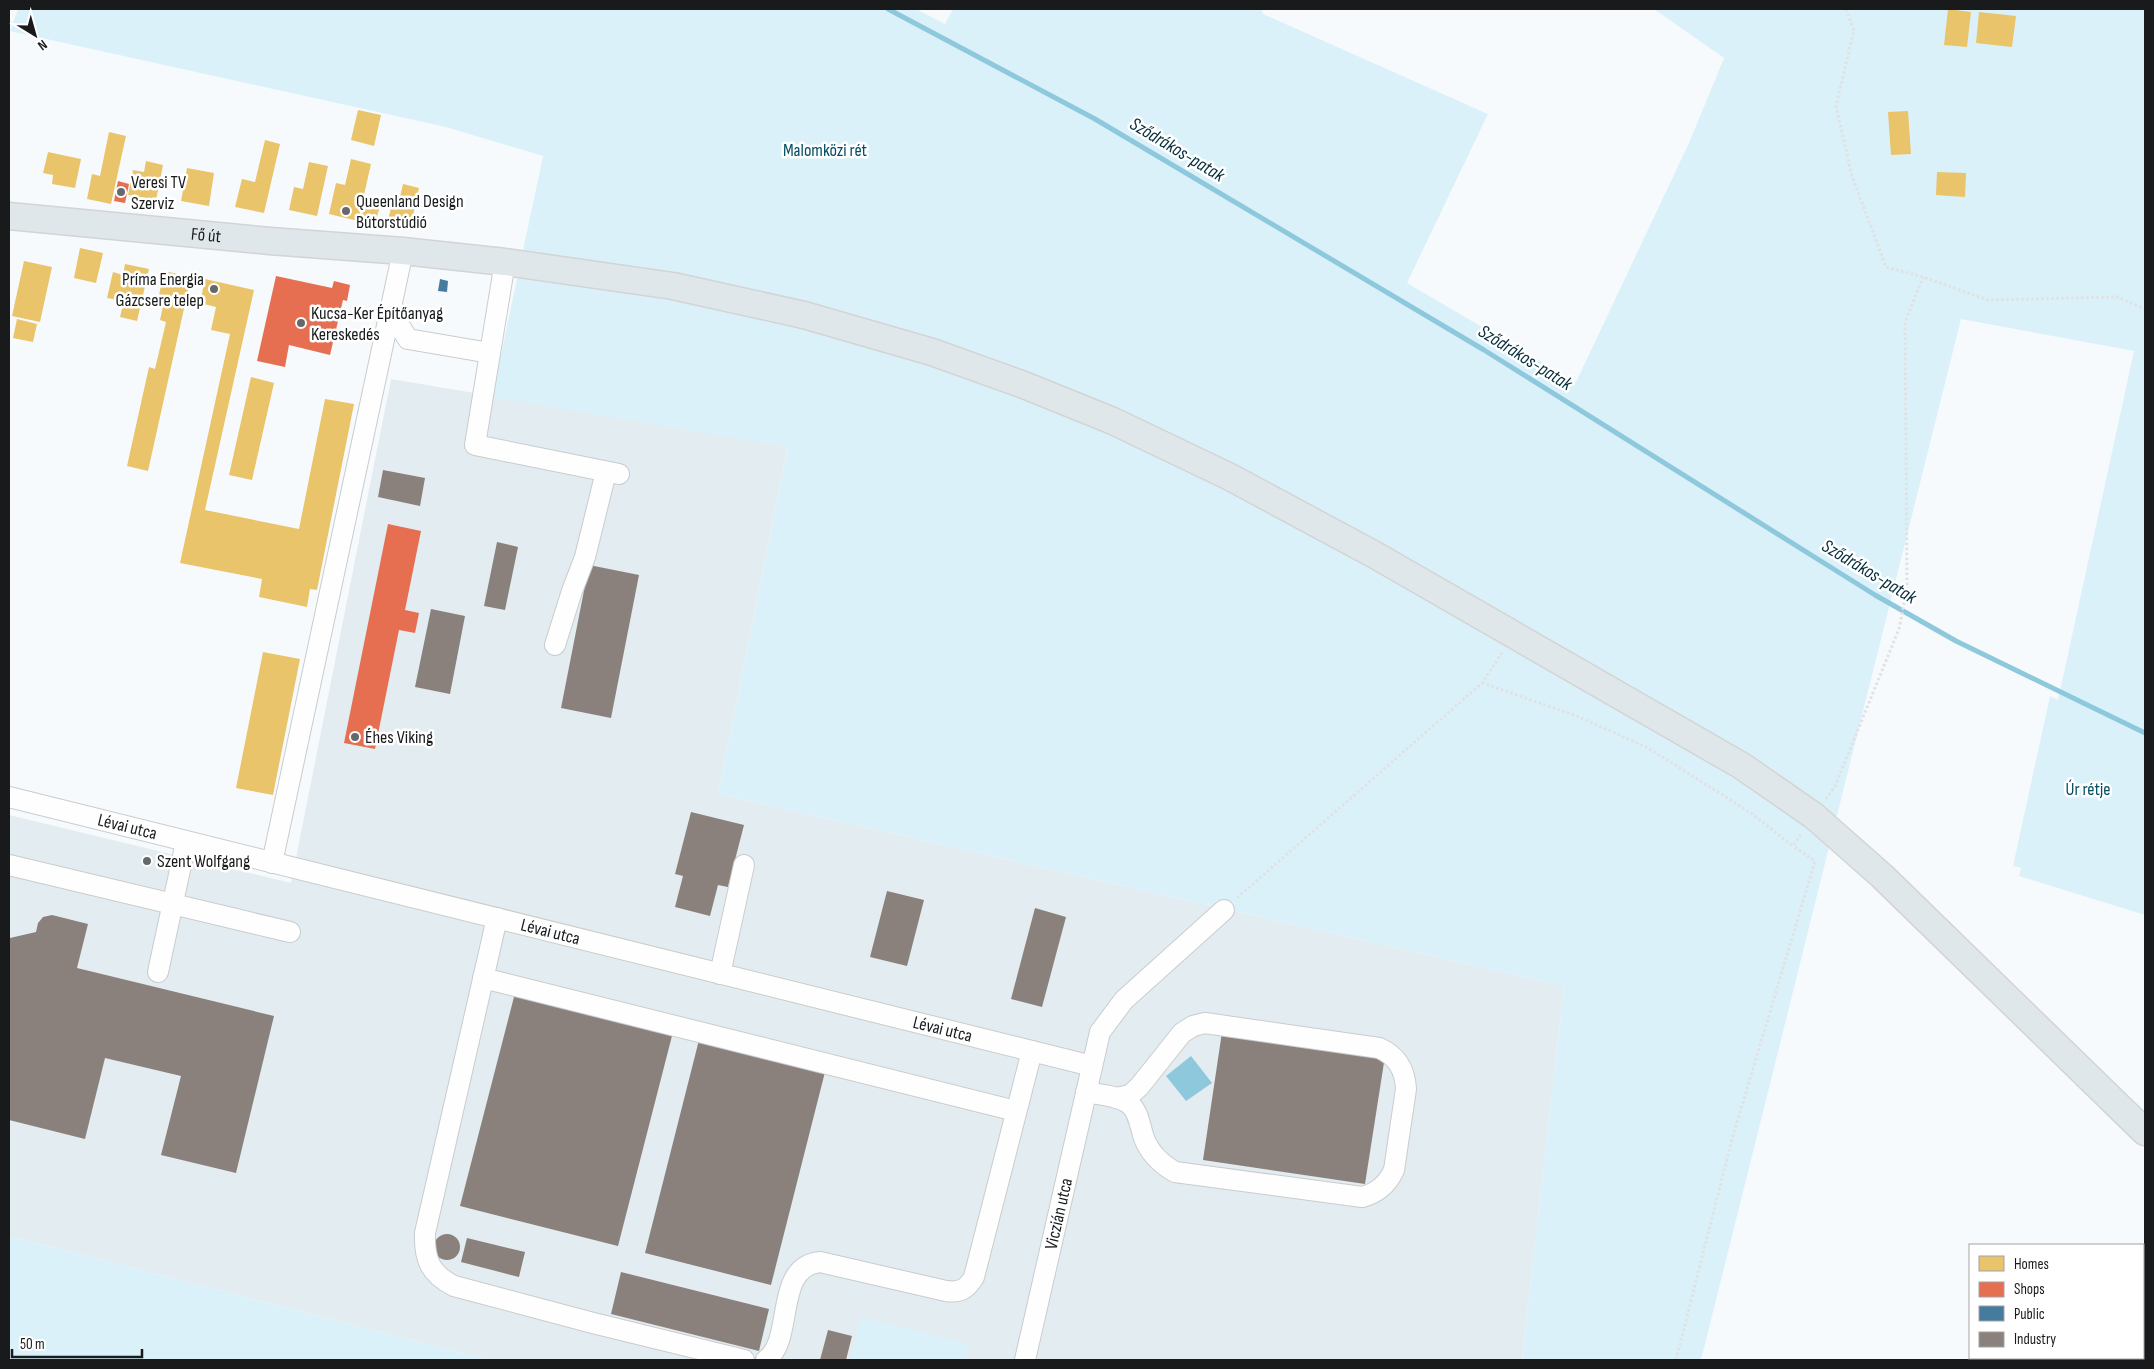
<svg xmlns="http://www.w3.org/2000/svg" width="2154" height="1369" font-family="'Sofia Sans Condensed',sans-serif">
	<style>
		.built { fill: #e3ecf0 }
		.green { fill: #dbf1fa }
		.water { fill: #8dc8dc }
		.homes { fill: #e9c46a }
		.shops { fill: #e76f51 }
		.public { fill: #457b9d }
		.industry { fill: #8a817c }
		.lines { fill: none; stroke-linecap: round; stroke-linejoin: round }
		.stream { stroke: #8dc8dc; stroke-width: 5 }
		.minor-casing { stroke: #c9cccd; stroke-width: 22 }
		.major-casing { stroke: #d2d4d5; stroke-width: 29 }
		.path { stroke: #e0e1e2; stroke-width: 3; stroke-dasharray: 2.5 2.5; stroke-linecap: butt }
		.minor { stroke: #fefeff; stroke-width: 20 }
		.major { stroke: #e0e7ea; stroke-width: 26 }
		.poi-dot { fill: #66686a; stroke: #fff; stroke-width: 2 }
		.labels { text-anchor: middle; dominant-baseline: central; stroke-width: 5; stroke-linejoin: round; paint-order: stroke }
		.park-label { font-size: 18px; fill: #034e62; stroke: #fff }
		.poi-label { font-size: 18px; fill: #181a1b; stroke: #fff; text-anchor: start }
		.street-label { font-size: 18px; fill: #181a1b; stroke: #fff }
		.water-label { font-size: 19px; font-style: italic; fill: #062f3b; stroke: #fff }
	</style>
	<rect width="100%" height="100%" fill="#f7fafc"/>
	<path class="built" d="M 391,379 L 788,446 L 718,794 L 1564,986 L 1522,1360 L 489,1360 L 9,1236 L 9,815 L 291,883 Z"/>
	<path class="green" d="M 18,9 L 916,9 L 945,24 L 953,9 L 1261,9 L 1263,14 L 1488,114 L 1407,283 L 1576,382 L 1689,143 L 1724,58 L 1654,9 L 2145,9 L 2145,915 L 2019,876 L 2021,868 L 2013,866 L 2050,696 L 2058,700 L 2134,351 L 1961,319 L 1701,1360 L 1522,1360 L 1564,986 L 718,794 L 788,447 L 492,397 L 543,156 L 446,127 L 10,31 Z
		M 9,1236 L 489,1360 L 9,1360 Z
		M 861,1317 L 969,1344 L 965,1360 L 850,1360 Z"/>
	<path class="water" d="M 1191,1056 L 1212,1083 L 1186,1101 L 1166,1076 Z"/>
	<path class="homes" d="M 1948,9 L 1971,12 L 1967,47 L 1944,45 Z
		M 1979,12 L 2016,16 L 2012,47 L 1976,43 Z
		M 358,110 L 381,115 L 374,146 L 351,140 Z
		M 1908,111 L 1911,154 L 1891,155 L 1888,112 Z
		M 109,132 L 126,136 L 111,204 L 87,199 L 92,174 L 100,176 Z
		M 265,140 L 280,144 L 264,213 L 235,207 L 242,179 L 255,182 Z
		M 48,152 L 81,159 L 75,188 L 52,184 L 53,175 L 43,173 Z
		M 351,159 L 371,164 L 358,221 L 329,214 L 336,183 L 345,185 Z
		M 146,161 L 163,165 L 156,200 L 128,195 L 133,170 L 144,172 Z
		M 309,162 L 328,166 L 317,216 L 289,210 L 294,187 L 303,189 Z
		M 187,168 L 214,173 L 209,206 L 181,201 Z
		M 1937,172 L 1966,173 L 1965,197 L 1936,195 Z
		M 403,184 L 419,188 L 410,229 L 387,224 L 391,208 L 397,210 Z
		M 365,202 L 380,206 L 375,224 L 361,220 Z
		M 80,248 L 103,253 L 96,283 L 74,278 Z
		M 24,261 L 52,267 L 40,322 L 12,316 Z
		M 125,264 L 149,269 L 137,321 L 120,317 L 124,301 L 107,298 L 113,272 L 123,275 Z
		M 164,271 L 191,277 L 148,471 L 127,466 L 149,367 L 155,369 L 166,322 L 160,320 L 163,306 L 157,305 Z
		M 205,279 L 254,290 L 205,510 L 299,529 L 325,399 L 354,404 L 317,590 L 310,589 L 307,607 L 259,597 L 262,579 L 180,563 L 230,334 L 211,330 L 216,307 L 200,303 Z
		M 17,319 L 37,324 L 33,342 L 13,338 Z
		M 251,377 L 274,383 L 252,480 L 229,475 Z
		M 263,652 L 300,659 L 273,795 L 236,788 Z"/>
	<path class="shops" d="M 118,181 L 129,184 L 125,203 L 114,201 Z
		M 276,276 L 332,288 L 334,281 L 350,285 L 347,301 L 343,300 L 330,355 L 289,345 L 285,367 L 257,361 Z
		M 388,524 L 421,531 L 405,610 L 419,613 L 415,633 L 399,630 L 375,749 L 344,743 Z"/>
	<path class="public" d="M 440,279 L 448,281 L 447,292 L 438,291 Z"/>
	<path class="industry" d="M 383,470 L 425,478 L 420,506 L 378,497 Z
		M 497,542 L 518,547 L 505,610 L 484,606 Z
		M 589,565 L 639,575 L 611,718 L 561,708 Z
		M 431,609 L 465,616 L 450,694 L 415,687 Z
		M 691,812 L 744,825 L 728,887 L 718,885 L 710,916 L 675,907 L 683,876 L 675,874 Z
		M 887,891 L 924,900 L 907,966 L 870,957 Z
		M 1035,908 L 1066,917 L 1042,1007 L 1011,999 Z
		M 52,915 L 88,924 L 77,968 L 274,1016 L 236,1173 L 161,1155 L 181,1076 L 105,1058 L 85,1139 L 9,1120 L 9,948 L 10,938 L 36,932 L 38,923 L 43,917 Z
		M 515,993 L 673,1032 L 618,1246 L 460,1206 Z
		M 1222,1032 L 1385,1056 L 1365,1184 L 1203,1160 Z
		M 699,1040 L 825,1072 L 771,1285 L 645,1253 Z
		M434 1247a13 13 0 1 1 26 0a13 13 0 1 1-26 0Z
		M 467,1238 L 525,1252 L 519,1277 L 461,1262 Z
		M 621,1272 L 769,1309 L 759,1351 L 611,1314 Z
		M 828,1330 L 852,1336 L 846,1360 L 820,1360 Z"/>
	<g class="lines">
		<path class="stream" d="M 888,9 L 1095,119 L 1484,350 L 1875,595 L 1956,641 L 2145,733"/>
		<g class="minor-casing">
			<g id="minor">
				<path d="M 392,305 L 399,325 L 408,339 L 490,353 L 505,262"/>
				<path d="M 490,353 L 475,445 L 619,474"/>
				<path d="M 555,645 L 572,591 L 585,557 L 606,472"/>
				<path id="s1" d="M 9,797 L 1092,1066"/>
				<path d="M 272,863 L 403,251"/>
				<path d="M 9,865 L 290,932"/>
				<path d="M 497,918 L 425,1233 C 424,1259 430,1274 454,1286 L 593,1323 L 744,1360"/>
				<path d="M 158,972 L 186,842"/>
				<path d="M 720,974 L 744,865"/>
				<path d="M 483,978 L 1016,1111"/>
				<path d="M 1086,1092 C 1099,1095 1116,1095 1128,1103 C 1139,1110 1140,1127 1144,1138 C 1150,1154 1161,1164 1175,1172 L 1362,1197 C 1377,1193 1387,1185 1394,1170 L 1406,1089 C 1405,1069 1397,1056 1379,1048 L 1205,1023 L 1193,1026 L 1182,1033 L 1139,1087 L 1130,1095 L 1116,1098"/>
				<path d="M 766,1360 C 795,1340 773,1267 820,1262 L 946,1291 C 960,1293 967,1289 974,1277 L 1032,1051"/>
				<path id="s2" d="M 1025,1360 L 1100,1032 L 1124,1000 L 1224,910"/>
			</g>
		</g>
		<g class="major-casing">
			<g id="major">
				<path id="s3" d="M 9,216 L 270,241 L 403,251 L 505,262 L 673,286 L 804,315 L 932,352 L 1024,385 L 1113,421 L 1230,477 L 1375,555 L 1742,766 L 1814,816 L 1882,876 L 2145,1132"/>
			</g>
		</g>
		<path class="path" d="M 1846,9 L 1854,30 L 1836,106 L 1852,176 L 1886,267 L 1923,277 L 1988,300 L 2118,297 L 2145,309
			M 1482,683 L 1577,716 L 1648,748 L 1751,813 L 1793,846 L 1802,833
			M 1826,799 L 1835,786 L 1899,629 L 1907,588 L 1905,322 L 1923,277
			M 1237,898 L 1482,683 L 1503,651
			M 1676,1360 L 1732,1139 L 1815,861 L 1793,846"/>
		<use href="#minor" class="minor"/>
		<use href="#major" class="major"/>
	</g>
	<g class="poi-dot">
		<circle cx="121" cy="192" r="5"/>
		<circle cx="346" cy="211" r="5"/>
		<circle cx="214" cy="289" r="5"/>
		<circle cx="301" cy="323" r="5"/>
		<circle cx="355" cy="737" r="5"/>
		<circle cx="147" cy="861" r="5"/>
	</g>
	<g class="labels">
		<g class="park-label">
			<text x="825" y="150">Malomközi rét</text>
			<text x="2088" y="789">Úr rétje</text>
		</g>
		<g class="poi-label">
			<text x="131" y="182">Veresi TV<tspan x="131" dy="21">Szerviz</tspan></text>
			<text x="356" y="201">Queenland Design<tspan x="356" dy="21">Bútorstúdió</tspan></text>
			<text x="204" y="279" text-anchor="end">Príma Energia<tspan x="204" dy="21">Gázcsere telep</tspan></text>
			<text x="311" y="313">Kucsa-Ker Építőanyag<tspan x="311" dy="21">Kereskedés</tspan></text>
			<text x="365" y="737">Éhes Viking</text>
			<text x="157" y="861">Szent Wolfgang</text>
		</g>
		<g class="street-label">
			<text stroke="none"><textPath href="#s3" startOffset="198">Fő út</textPath></text>
			<text stroke="none"><textPath href="#s1" startOffset="122">Lévai utca</textPath></text>
			<text stroke="none"><textPath href="#s1" startOffset="558">Lévai utca</textPath></text>
			<text stroke="none"><textPath href="#s1" startOffset="962">Lévai utca</textPath></text>
			<text stroke="none"><textPath href="#s2" startOffset="150">Viczián utca</textPath></text>
		</g>
		<g class="water-label">
			<text transform="translate(1177 150) rotate(31)">Sződrákos-patak</text>
			<text transform="translate(1525 358) rotate(32)">Sződrákos-patak</text>
			<text transform="translate(1869 572) rotate(31)">Sződrákos-patak</text>
		</g>
	</g>
	<rect width="2154" height="1369" fill="none" stroke="#181a1b" stroke-width="20"/>
	<rect x="1969" y="1244" width="175" height="115" fill="#ffffff" stroke="#a3a3a4"/>
	<rect x="1979" y="1256" width="25" height="15" fill="#e9c46a" stroke="#a3a3a4"/>
	<text x="2014" y="1269" font-size="15" fill="#181a1b">Homes</text>
	<rect x="1979" y="1282" width="25" height="15" fill="#e76f51" stroke="#a3a3a4"/>
	<text x="2014" y="1294" font-size="15" fill="#181a1b">Shops</text>
	<rect x="1979" y="1306" width="25" height="15" fill="#457b9d" stroke="#a3a3a4"/>
	<text x="2014" y="1319" font-size="15" fill="#181a1b">Public</text>
	<rect x="1979" y="1332" width="25" height="15" fill="#8a817c" stroke="#a3a3a4"/>
	<text x="2014" y="1344" font-size="15" fill="#181a1b">Industry</text>
	<g transform="translate(35 35) rotate(143)" stroke="#ffffff" stroke-width="4" paint-order="stroke">
	<path d="M0-4L9 19L0 12L-9 19Z" fill="#181a1b"/>
	<text y="-8" font-size="14" font-weight="bold" text-anchor="middle" fill="#181a1b">N</text>
	</g>
	<path d="M12 1349v8h130v-8" fill="none" stroke="#181a1b" stroke-width="2.5"/>
	<text x="20" y="1349" font-size="15" fill="#181a1b" stroke="#ffffff" stroke-width="4" paint-order="stroke">50 m</text>
</svg>
